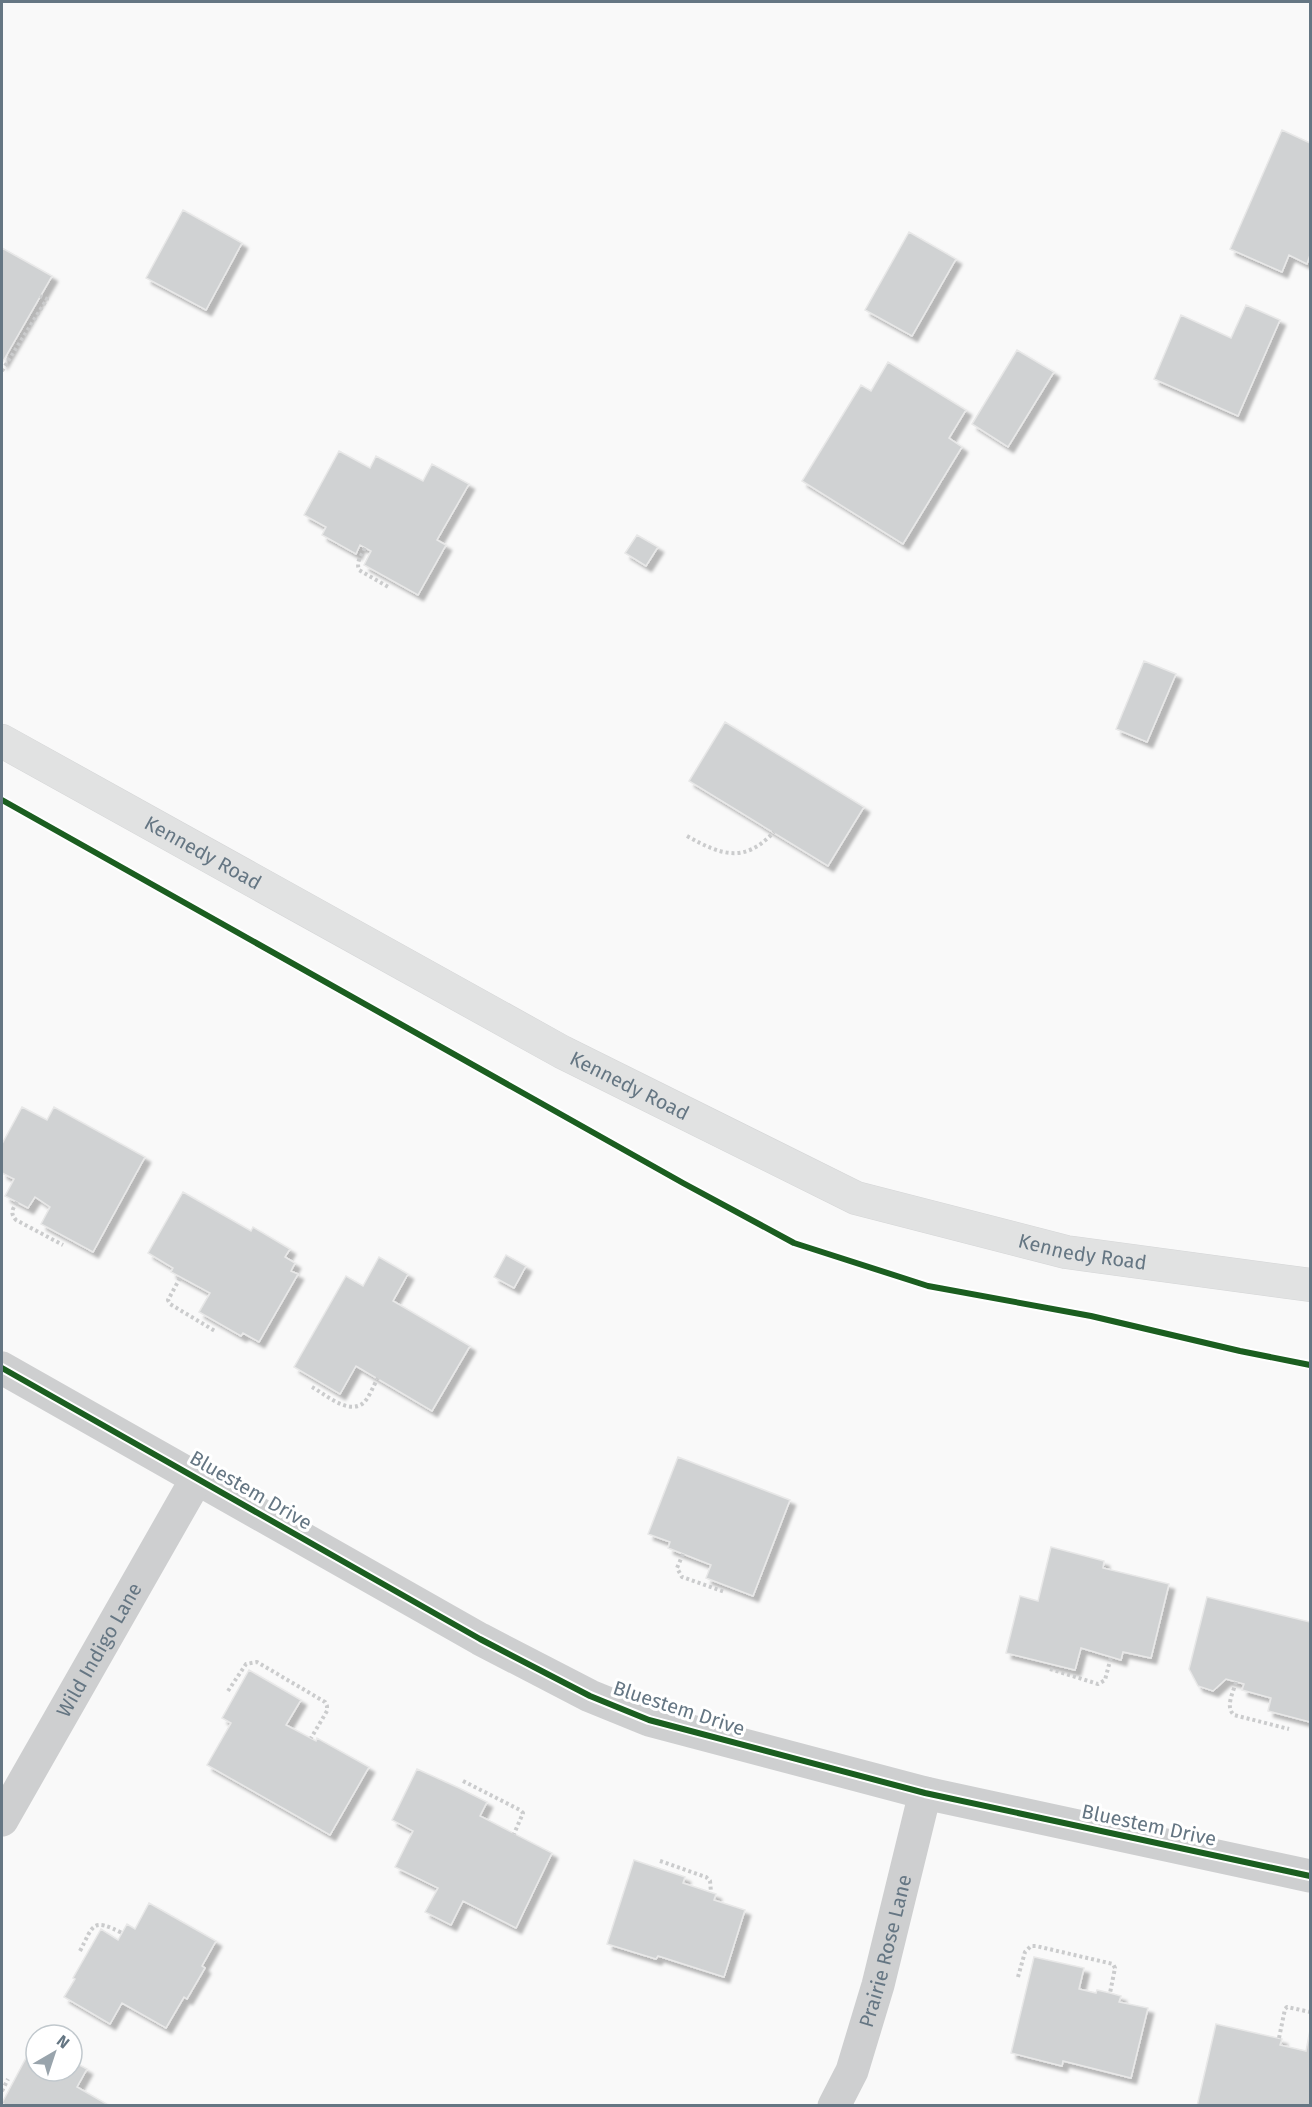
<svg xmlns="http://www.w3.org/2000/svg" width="1312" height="2107" font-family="'Fira Sans',sans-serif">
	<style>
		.building { fill: #d0d2d3; stroke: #e8e8e8; stroke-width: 1.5; filter: url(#shadow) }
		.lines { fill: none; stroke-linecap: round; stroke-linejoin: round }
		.secondary-casing { stroke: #d5d6d7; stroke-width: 34 }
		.path { stroke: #cbcccd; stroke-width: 4; stroke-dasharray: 3 3; stroke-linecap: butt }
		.minor { stroke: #cecfd0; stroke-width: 33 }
		.secondary { stroke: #e1e2e2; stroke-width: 33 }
		.cycleway-casing { stroke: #fff; stroke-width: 10 }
		.cycleway { stroke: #1b5e20; stroke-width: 6 }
		.labels { text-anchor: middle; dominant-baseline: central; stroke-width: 6; stroke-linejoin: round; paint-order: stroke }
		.street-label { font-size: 20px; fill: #657683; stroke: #fff }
	</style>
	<defs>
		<filter id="shadow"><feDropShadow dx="5.5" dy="5.5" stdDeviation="1.5" flood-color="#0004"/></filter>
	</defs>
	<rect width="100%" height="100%" fill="#f9f9f9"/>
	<path class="building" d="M 1282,130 L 1310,143 L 1310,255 L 1307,264 L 1289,255 L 1282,272 L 1230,249 Z
		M 183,210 L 242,243 L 206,310 L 146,278 Z
		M 909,232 L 956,259 L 912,336 L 865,310 Z
		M 2,248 L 52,276 L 2,363 Z
		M 1246,305 L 1280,320 L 1238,416 L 1154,379 L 1181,315 L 1231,338 Z
		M 1017,350 L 1054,372 L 1008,447 L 972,424 Z
		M 888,362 L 966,410 L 949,438 L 962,447 L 903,544 L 802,481 L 861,385 L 871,391 Z
		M 339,451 L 370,468 L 376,456 L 423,481 L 432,464 L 469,484 L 437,540 L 446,545 L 418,595 L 364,565 L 371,551 L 360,545 L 356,554 L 322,535 L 326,527 L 304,515 Z
		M 637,535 L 658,547 L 646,566 L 625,553 Z
		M 1144,661 L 1176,674 L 1147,742 L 1116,729 Z
		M 725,722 L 864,807 L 828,866 L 689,781 Z
		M 22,1107 L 47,1120 L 54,1107 L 145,1157 L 93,1252 L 41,1224 L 50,1207 L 35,1197 L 28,1208 L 5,1196 L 14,1179 L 2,1173 L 2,1144 Z
		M 183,1192 L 251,1231 L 253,1227 L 290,1249 L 285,1257 L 295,1263 L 291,1271 L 298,1274 L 259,1342 L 243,1333 L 241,1336 L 199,1312 L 210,1293 L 171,1272 L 173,1268 L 148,1253 Z
		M 506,1255 L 526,1266 L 514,1288 L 494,1277 Z
		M 379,1257 L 408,1274 L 393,1301 L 470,1346 L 432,1411 L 356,1366 L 340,1394 L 294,1367 L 346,1276 L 363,1286 Z
		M 678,1457 L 790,1500 L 753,1596 L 706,1578 L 711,1565 L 668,1548 L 670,1542 L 648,1534 Z
		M 1051,1547 L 1104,1561 L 1103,1568 L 1169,1584 L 1151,1658 L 1123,1652 L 1121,1660 L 1081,1648 L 1075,1670 L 1006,1653 L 1020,1596 L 1038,1601 Z
		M 1207,1597 L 1310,1622 L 1310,1722 L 1268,1711 L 1271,1698 L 1242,1690 L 1244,1684 L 1226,1679 L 1213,1691 L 1198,1686 L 1189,1669 Z
		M 249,1670 L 301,1700 L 286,1725 L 316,1741 L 317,1738 L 369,1767 L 330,1835 L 207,1765 L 231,1723 L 222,1718 Z
		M 417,1769 L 459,1788 L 487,1802 L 480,1816 L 552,1853 L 516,1928 L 463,1901 L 451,1925 L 425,1912 L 438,1888 L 395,1867 L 413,1831 L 392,1820 Z
		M 634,1860 L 685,1877 L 683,1883 L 716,1894 L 714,1900 L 745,1910 L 724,1977 L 658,1956 L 656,1959 L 607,1944 Z
		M 149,1903 L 216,1941 L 202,1966 L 205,1968 L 187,1999 L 184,1997 L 166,2028 L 122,2003 L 110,2024 L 64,1997 L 75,1979 L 73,1978 L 101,1929 L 118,1940 L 127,1924 L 135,1929 Z
		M 1034,1957 L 1084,1968 L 1079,1989 L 1096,1993 L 1097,1990 L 1110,1993 L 1121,1996 L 1119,2002 L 1148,2008 L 1131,2078 L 1063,2061 L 1062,2066 L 1011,2053 Z
		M 1216,2024 L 1282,2039 L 1280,2045 L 1306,2051 L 1310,2030 L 1310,2106 L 1197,2106 Z
		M 36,2046 L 36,2071 L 72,2071 L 72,2061 L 87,2069 L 77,2087 L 110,2106 L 7,2106 L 2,2103 L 26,2058 L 28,2059 Z"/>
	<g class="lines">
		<g class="secondary-casing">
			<g id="secondary">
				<path id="s3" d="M 2,741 L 562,1052 L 856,1198 L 1066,1252 L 1310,1285"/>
			</g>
		</g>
		<path class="path" d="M 2,371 L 47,299 L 40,296
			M 365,548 C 361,556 356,562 359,570 L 390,588
			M 687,836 C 721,855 744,864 774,832
			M 17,1202 C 12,1210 10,1213 16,1220 L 63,1245
			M 180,1278 L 168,1300 L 170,1304 L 215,1331
			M 312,1387 C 325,1394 347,1414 362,1404 C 369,1399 373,1386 378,1378
			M 683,1554 L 677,1568 L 682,1577 L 725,1592
			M 1050,1669 L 1098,1684 L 1105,1680 L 1111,1657
			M 1236,1682 C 1233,1693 1225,1707 1234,1715 L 1289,1729
			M 228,1691 L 246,1664 L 257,1662 L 325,1702 L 327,1706 L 327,1711 L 311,1738
			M 463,1781 L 520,1810 L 523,1813 L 514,1834
			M 660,1861 L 706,1877 L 710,1881 L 711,1892
			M 80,1951 C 94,1924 92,1918 122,1933
			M 1018,1977 L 1025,1952 L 1031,1946 L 1036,1946 L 1113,1964 L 1115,1968 L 1110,1993
			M 1279,2038 L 1285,2009 L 1287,2007 L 1310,2012
			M 2,2091 L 8,2079"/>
		<g class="minor">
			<path d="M 2,1368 L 480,1639 L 590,1696 L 649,1720 L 925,1793 L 1310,1876"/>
			<path id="s1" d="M 2,1820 L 197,1478"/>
			<path id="s2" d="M 834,2106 L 852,2071 L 878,1985 L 925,1793"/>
		</g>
		<use href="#secondary" class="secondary"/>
		<g class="cycleway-casing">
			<path id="cycleway" d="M 2,800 L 683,1183 L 794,1243 L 928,1286 L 1091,1316 L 1240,1351 L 1310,1365
				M 2,1368 L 480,1639 L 590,1696 L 649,1720 L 925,1793 L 1310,1876"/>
		</g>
		<use href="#cycleway" class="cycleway"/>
	</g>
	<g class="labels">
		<g class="street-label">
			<text stroke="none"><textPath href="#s3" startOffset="230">Kennedy Road</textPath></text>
			<text stroke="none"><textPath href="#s3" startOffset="716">Kennedy Road</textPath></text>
			<text stroke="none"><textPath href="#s3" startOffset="1202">Kennedy Road</textPath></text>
			<text transform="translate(251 1490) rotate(30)">Bluestem Drive</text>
			<text stroke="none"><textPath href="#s1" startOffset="196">Wild Indigo Lane</textPath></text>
			<text transform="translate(679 1708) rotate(18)">Bluestem Drive</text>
			<text transform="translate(1149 1825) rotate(12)">Bluestem Drive</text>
			<text stroke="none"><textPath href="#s2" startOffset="164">Prairie Rose Lane</textPath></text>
		</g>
	</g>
	<rect width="1312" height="2107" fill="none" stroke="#657683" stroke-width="6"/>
	<g transform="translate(54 2053) rotate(39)"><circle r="28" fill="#ffffff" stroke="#c1c8cd" stroke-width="1.5"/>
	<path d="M0-4.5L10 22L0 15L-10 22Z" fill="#99a4ac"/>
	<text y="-9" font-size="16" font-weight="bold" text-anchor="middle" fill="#657683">N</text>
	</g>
</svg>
